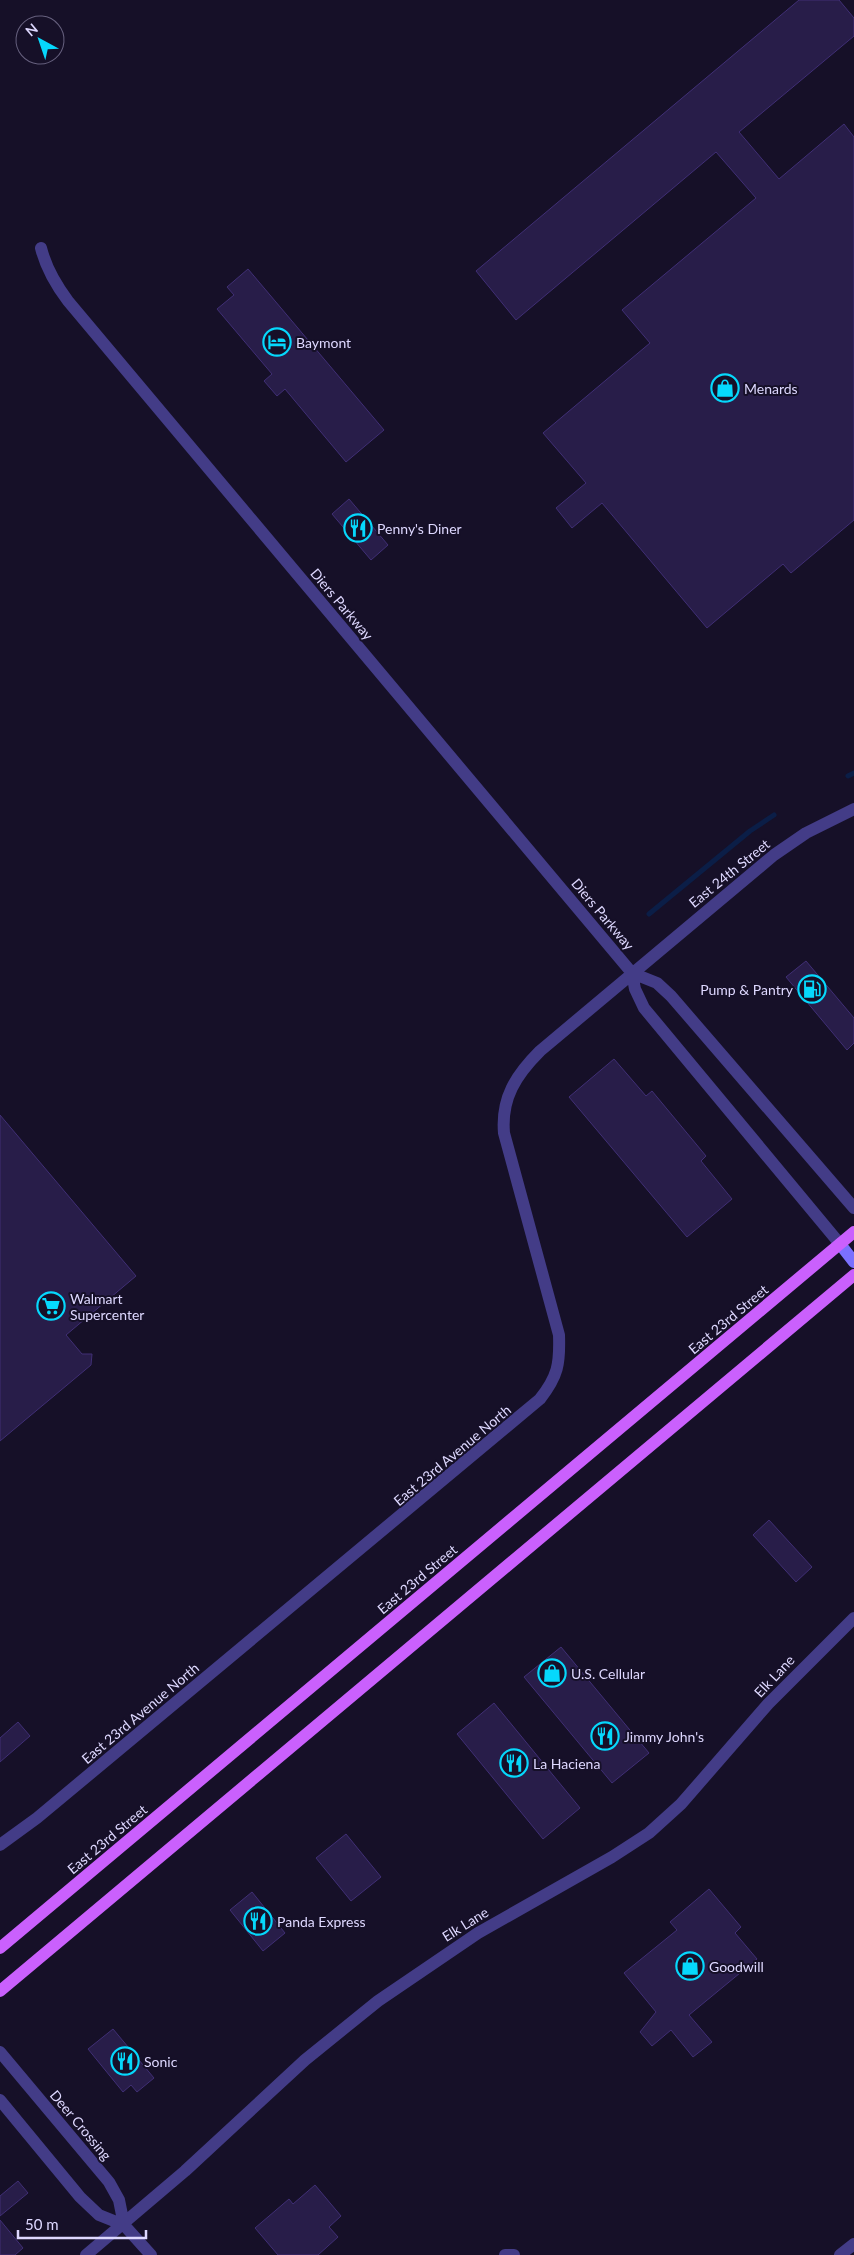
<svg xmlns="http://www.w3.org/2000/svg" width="854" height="2255" font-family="Lato,sans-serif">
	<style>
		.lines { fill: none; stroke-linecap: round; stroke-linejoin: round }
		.stream { stroke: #0b1e47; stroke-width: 5 }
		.building { fill: #281d49; stroke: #402f75 }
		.minor { stroke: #433c87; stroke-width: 12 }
		.secondary { stroke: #7b70fe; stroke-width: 12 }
		.primary { stroke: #ca60fd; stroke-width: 12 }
		.labels { text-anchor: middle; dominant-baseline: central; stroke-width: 4; stroke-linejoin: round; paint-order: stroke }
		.poi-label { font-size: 14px; fill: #ded8ff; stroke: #161028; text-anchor: start }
		.street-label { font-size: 14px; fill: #ded8ff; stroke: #161028 }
	</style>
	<rect width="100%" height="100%" fill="#161028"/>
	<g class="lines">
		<path class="stream" d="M 848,776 L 854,773
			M 649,914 L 750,831 L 774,815"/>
	</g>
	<path class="building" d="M 799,0 L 839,0 L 854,18 L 854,36 L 739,132 L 779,179 L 844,124 L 854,137 L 854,520 L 791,573 L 783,564 L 707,628 L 602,503 L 572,528 L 556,508 L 586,483 L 543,433 L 650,343 L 622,310 L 756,198 L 716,152 L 516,320 L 476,271 Z
		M 248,269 L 384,430 L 346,462 L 285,389 L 277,396 L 264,381 L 272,374 L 217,309 L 234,295 L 227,287 Z
		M 349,499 L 388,545 L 371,560 L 332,514 Z
		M 806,961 L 854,1018 L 854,1043 L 847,1050 L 786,977 Z
		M 614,1059 L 646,1096 L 652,1091 L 706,1156 L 701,1161 L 732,1199 L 687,1237 L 569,1097 Z
		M 0,1115 L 136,1276 L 66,1335 L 82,1354 L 92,1354 L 91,1365 L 0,1441 Z
		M 769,1520 L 812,1567 L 796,1582 L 753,1535 Z
		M 561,1647 L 649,1753 L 612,1783 L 524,1677 Z
		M 494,1703 L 580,1808 L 543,1839 L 457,1734 Z
		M 18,1722 L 30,1736 L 0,1762 L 0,1738 Z
		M 346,1834 L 381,1877 L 351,1901 L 316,1858 Z
		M 709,1889 L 741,1927 L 735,1933 L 757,1959 L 689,2015 L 712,2042 L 693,2057 L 671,2030 L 652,2046 L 640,2032 L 656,2012 L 624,1973 L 677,1930 L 670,1922 Z
		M 252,1892 L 285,1933 L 263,1951 L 230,1910 Z
		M 113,2029 L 154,2078 L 137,2092 L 131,2085 L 123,2092 L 88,2049 Z
		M 18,2181 L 28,2193 L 0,2216 L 0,2196 Z
		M 315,2185 L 341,2216 L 329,2227 L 338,2237 L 318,2255 L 278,2255 L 255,2228 L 289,2199 L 293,2204 Z
		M 0,2220 L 23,2248 L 15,2255 L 0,2255 Z"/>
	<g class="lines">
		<path class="minor" d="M 41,248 C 46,268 56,285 68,301 L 632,973 L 635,989 L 644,1008 L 840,1244
			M 632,973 L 657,983 L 671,996 L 854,1208
			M 0,1845 L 37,1818 L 540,1399 C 558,1376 560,1364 559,1335 L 504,1133 C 501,1098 516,1075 540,1051 L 774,855 L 806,833 L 854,809
			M 0,2052 L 109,2182 L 119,2200 L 124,2225
			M 0,2100 L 80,2197 L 99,2215 L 124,2225 L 151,2255
			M 86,2255 L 185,2171 L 305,2060 L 378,2001 L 478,1933 L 612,1857 L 649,1833 L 681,1804 L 768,1704 L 854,1618
			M 505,2255 L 514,2255
			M 840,2255 L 854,2244"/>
		<path class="secondary" d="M 840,1244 L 854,1262"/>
		<path class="primary" d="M 0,1948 L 854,1232
			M 0,1991 L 854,1275"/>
	</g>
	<defs>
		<g id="hotel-ring" transform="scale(1.4375)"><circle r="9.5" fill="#161028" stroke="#06d8fc" stroke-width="1.5"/><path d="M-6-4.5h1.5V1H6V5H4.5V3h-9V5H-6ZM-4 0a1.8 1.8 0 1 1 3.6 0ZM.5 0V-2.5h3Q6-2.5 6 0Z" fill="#06d8fc"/></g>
		<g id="shop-ring" transform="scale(1.4375)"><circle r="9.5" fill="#161028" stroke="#06d8fc" stroke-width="1.5"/><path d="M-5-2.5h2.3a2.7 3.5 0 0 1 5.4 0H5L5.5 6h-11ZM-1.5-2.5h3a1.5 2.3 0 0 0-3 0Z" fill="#06d8fc"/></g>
		<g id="restaurant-ring" transform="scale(1.4375)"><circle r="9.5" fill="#161028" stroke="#06d8fc" stroke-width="1.5"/><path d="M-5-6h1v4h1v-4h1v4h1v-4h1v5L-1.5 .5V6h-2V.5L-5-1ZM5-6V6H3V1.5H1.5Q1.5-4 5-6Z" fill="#06d8fc"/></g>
		<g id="fuel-ring" transform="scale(1.4375)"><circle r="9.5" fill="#161028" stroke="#06d8fc" stroke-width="1.5"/><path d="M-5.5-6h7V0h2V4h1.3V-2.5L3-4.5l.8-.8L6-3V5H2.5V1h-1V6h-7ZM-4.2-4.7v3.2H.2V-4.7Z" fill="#06d8fc"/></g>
		<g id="supermarket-ring" transform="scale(1.4375)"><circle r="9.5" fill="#161028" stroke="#06d8fc" stroke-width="1.5"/><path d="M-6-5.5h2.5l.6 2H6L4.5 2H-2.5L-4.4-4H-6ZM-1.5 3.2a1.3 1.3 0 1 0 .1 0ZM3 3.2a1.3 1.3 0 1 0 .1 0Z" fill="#06d8fc"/></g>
	</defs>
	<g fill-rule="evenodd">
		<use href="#hotel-ring" x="277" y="342"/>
		<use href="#shop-ring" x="725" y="388"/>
		<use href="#restaurant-ring" x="358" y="528"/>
		<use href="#fuel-ring" x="812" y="989"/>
		<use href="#supermarket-ring" x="51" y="1306"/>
		<use href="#shop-ring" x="552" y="1673"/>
		<use href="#restaurant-ring" x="605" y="1736"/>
		<use href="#restaurant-ring" x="514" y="1763"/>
		<use href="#restaurant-ring" x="258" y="1921"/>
		<use href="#shop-ring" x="690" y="1966"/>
		<use href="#restaurant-ring" x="125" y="2061"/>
	</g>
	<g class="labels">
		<g class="poi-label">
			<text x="296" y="342">Baymont</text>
			<text x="744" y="388">Menards</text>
			<text x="377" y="528">Penny's Diner</text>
			<text x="793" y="989" text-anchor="end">Pump &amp; Pantry</text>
			<text x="70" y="1298">Walmart<tspan x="70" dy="16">Supercenter</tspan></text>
			<text x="571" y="1673">U.S. Cellular</text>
			<text x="624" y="1736">Jimmy John's</text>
			<text x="533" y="1763">La Haciena</text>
			<text x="277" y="1921">Panda Express</text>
			<text x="709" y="1966">Goodwill</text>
			<text x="144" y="2061">Sonic</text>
		</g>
		<g class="street-label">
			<text transform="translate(342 604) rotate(50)">Diers Parkway</text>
			<text transform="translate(729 873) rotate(-39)">East 24th Street</text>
			<text transform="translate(603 914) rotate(50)">Diers Parkway</text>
			<text transform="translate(728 1319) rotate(-40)">East 23rd Street</text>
			<text transform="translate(452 1455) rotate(-40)">East 23rd Avenue North</text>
			<text transform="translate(417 1579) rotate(-40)">East 23rd Street</text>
			<text transform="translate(774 1676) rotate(-47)">Elk Lane</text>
			<text transform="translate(140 1713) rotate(-40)">East 23rd Avenue North</text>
			<text transform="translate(107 1839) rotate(-40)">East 23rd Street</text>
			<text transform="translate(465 1924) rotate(-32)">Elk Lane</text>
			<text transform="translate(81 2125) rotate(50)">Deer Crossing</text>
		</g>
	</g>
	<g transform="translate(40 40) rotate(320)"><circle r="24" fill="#161028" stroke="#66607e"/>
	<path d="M0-4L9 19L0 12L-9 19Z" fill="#06d8fc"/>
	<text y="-8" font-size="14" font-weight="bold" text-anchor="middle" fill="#ded8ff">N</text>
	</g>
	<path d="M18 2230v8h128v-8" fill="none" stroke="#ded8ff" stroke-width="2.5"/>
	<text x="25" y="2230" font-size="15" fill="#ded8ff" stroke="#161028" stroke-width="4" paint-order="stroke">50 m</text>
</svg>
